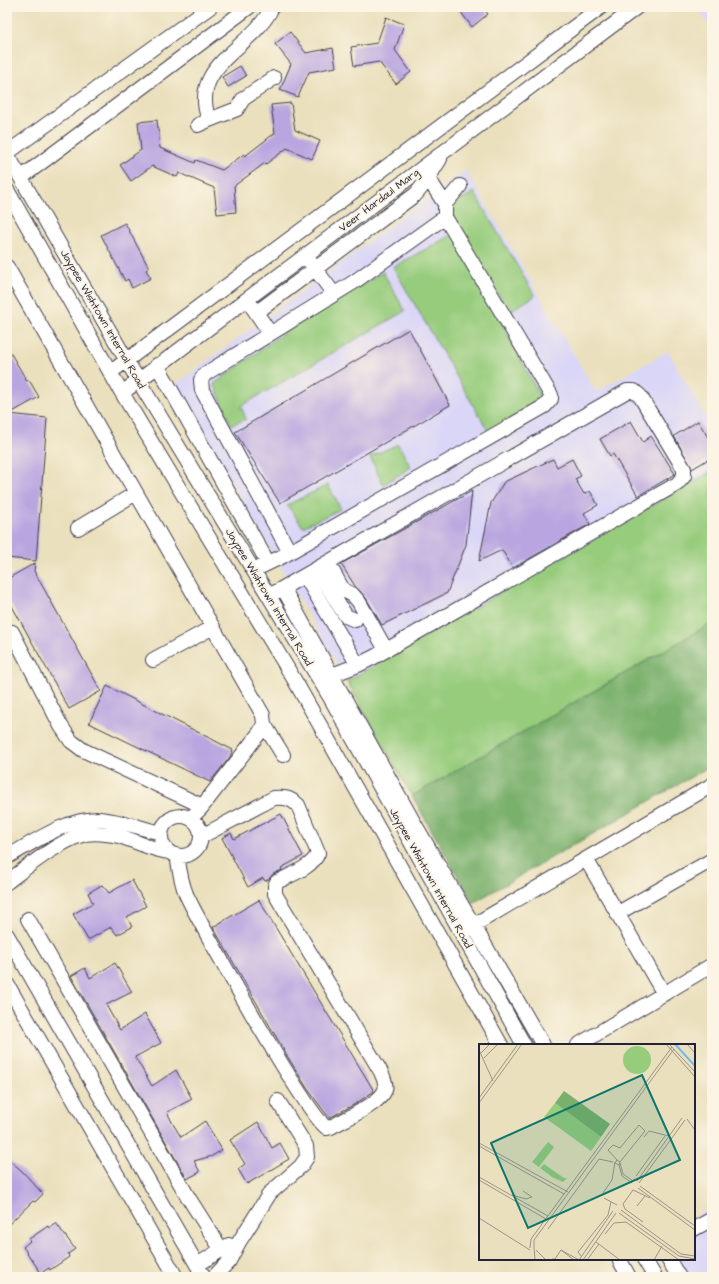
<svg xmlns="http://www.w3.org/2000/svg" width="719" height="1284" font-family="'Architects Daughter',sans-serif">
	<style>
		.built { fill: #dad6f7 }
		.green { fill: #97cc7d; stroke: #5c775c }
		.forest { fill: #79b06c; stroke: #4e6954 }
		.building { fill: #b9a6e0 }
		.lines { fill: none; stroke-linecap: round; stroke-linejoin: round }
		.minor-casing { stroke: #403e4e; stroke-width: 16 }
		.minor { stroke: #fff; stroke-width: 14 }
		.labels { text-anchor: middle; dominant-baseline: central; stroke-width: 4; stroke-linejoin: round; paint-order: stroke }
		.street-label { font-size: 11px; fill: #22223b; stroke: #fcf5e5 }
		.inset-river { fill: none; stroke: #77b7eb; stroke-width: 2 }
		.inset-road { fill: none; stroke: #9a9489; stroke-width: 1 }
		.view { fill: #0f766e; fill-opacity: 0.15; stroke: #0f766e; stroke-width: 2 }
		.inset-edge { fill: none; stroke: #22223b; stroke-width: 2 }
	</style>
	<rect width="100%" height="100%" fill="#fcf5e5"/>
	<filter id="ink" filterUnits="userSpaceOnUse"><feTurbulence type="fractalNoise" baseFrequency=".025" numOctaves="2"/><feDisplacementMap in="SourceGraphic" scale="8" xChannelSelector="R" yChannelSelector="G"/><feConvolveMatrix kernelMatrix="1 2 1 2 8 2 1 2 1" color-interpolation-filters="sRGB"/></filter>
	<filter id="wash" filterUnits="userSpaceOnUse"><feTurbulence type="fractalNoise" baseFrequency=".012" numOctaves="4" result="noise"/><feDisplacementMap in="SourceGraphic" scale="16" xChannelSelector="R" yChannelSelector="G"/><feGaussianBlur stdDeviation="0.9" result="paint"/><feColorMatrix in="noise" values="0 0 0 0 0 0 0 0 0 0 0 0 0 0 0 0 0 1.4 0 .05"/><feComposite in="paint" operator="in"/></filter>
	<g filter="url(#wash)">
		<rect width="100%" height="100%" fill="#eae0bd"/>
		<path class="built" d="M 698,7 L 712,7 L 712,31 Z
			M 466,170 L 596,392 L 668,351 L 712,429 L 712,471 L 347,681 L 175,385 Z
			M 712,1207 L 712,1277 L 685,1277 L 675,1259 L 694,1259 L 694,1218 Z"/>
		<path class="green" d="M 474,192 L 535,296 L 508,312 L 447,208 Z
			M 455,233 L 545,406 L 491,436 L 393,267 Z
			M 383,272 L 405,311 L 241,406 L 246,419 L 231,425 L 214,384 L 286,331 Z
			M 398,444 L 411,467 L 383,485 L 370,457 Z
			M 712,471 L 712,623 L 412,796 L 347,681 Z
			M 328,485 L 341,509 L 303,527 L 287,505 Z"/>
		<path class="forest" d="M 712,623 L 712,765 L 473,903 L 412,796 Z"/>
		<g id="blocks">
			<path class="building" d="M 457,7 L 482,7 L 488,14 L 472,27 Z
				M 386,17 L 404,24 L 395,50 L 411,72 L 396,84 L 379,62 L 354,66 L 351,47 L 377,43 Z
				M 290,32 L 306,53 L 333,48 L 336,67 L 309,72 L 298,97 L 280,90 L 291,64 L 275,44 Z
				M 240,66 L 246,76 L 228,87 L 222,77 Z
				M 291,103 L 295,130 L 320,141 L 312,159 L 287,148 L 266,164 L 265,163 L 234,186 L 236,212 L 217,214 L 214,188 L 179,173 L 177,177 L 152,166 L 131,181 L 120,165 L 141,150 L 138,122 L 157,120 L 160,148 L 195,163 L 196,160 L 222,170 L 244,154 L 245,156 L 275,133 L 271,105 Z
				M 125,223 L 149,268 L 146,270 L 151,278 L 132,288 L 128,279 L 125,281 L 101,235 Z
				M 409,329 L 450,405 L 280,503 L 235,432 Z
				M 7,347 L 27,381 L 29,380 L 39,397 L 9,414 L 47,418 L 36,561 L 7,558 Z
				M 631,421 L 643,442 L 651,436 L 675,474 L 638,496 L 613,454 L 610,456 L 600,439 Z
				M 698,421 L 712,444 L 712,457 L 692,469 L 674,436 Z
				M 553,459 L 557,467 L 572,459 L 581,476 L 575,479 L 584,494 L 590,491 L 598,505 L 584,513 L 590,524 L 513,568 L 502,550 L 479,561 L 491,503 L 504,482 Z
				M 472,491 L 466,545 L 447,593 L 382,625 L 366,598 L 355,586 L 341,564 Z
				M 35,563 L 34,571 L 101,691 L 69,709 L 7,597 L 7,579 Z
				M 107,686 L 233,750 L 230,757 L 210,782 L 89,723 Z
				M 281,814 L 303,856 L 281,868 L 282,870 L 273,874 L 269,879 L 265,881 L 263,878 L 248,887 L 222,838 L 231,833 L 234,839 Z
				M 132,880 L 146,906 L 127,917 L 132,927 L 117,935 L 111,927 L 88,940 L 73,914 L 93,903 L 88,893 L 102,885 L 109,893 Z
				M 259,900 L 374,1091 L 357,1103 L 329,1118 L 307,1088 L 286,1054 L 213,927 Z
				M 115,963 L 132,992 L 106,1005 L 120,1030 L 145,1014 L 161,1043 L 135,1057 L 152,1086 L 176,1070 L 192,1099 L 167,1112 L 173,1124 L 181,1137 L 205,1121 L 222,1150 L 212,1156 L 194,1161 L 200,1172 L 187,1179 L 71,976 L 85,968 L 90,978 Z
				M 258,1122 L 272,1148 L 280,1143 L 289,1159 L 247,1184 L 238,1169 L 245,1164 L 230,1140 Z
				M 7,1158 L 22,1171 L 43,1194 L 35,1202 L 33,1201 L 7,1226 Z
				M 56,1223 L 75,1249 L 68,1254 L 69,1257 L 50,1270 L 49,1268 L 41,1273 L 23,1247 L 30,1241 L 29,1239 L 48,1226 L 49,1228 Z"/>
		</g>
	</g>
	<g filter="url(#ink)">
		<use href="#blocks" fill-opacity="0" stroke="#403e4e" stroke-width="1"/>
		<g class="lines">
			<g class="minor-casing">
				<path id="minor" d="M 272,7 C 253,49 188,64 209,120 L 237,109 L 243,99 L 274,78
					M 198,125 L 209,120
					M 7,153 L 210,7
					M 7,154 L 138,380 L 330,697 L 524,1045
					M 22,177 L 249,7
					M 428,178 L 445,204
					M 7,190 L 122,393 L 295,681 L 501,1045
					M 310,262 L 334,294
					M 7,267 L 263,715 L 264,724 L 260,732 L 201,808
					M 251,305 L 270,333
					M 257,312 L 416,194 L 425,183 L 440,159
					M 157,365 L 268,563
					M 111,372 L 601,7
					M 122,393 L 637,7
					M 78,528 L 136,493
					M 289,551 L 202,390 L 201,380 L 205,374 L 354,282 L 445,217
					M 328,563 L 343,590 L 353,595 L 359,602 L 386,650
					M 317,569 L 342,610 L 346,616 L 355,620
					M 254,570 L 283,556 L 545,406 L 551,399 L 551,395 L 445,217 L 445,204 L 460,186
					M 305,576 L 358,665
					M 283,588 L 414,823 L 543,1045
					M 269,596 L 627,391 L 634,391 L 640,396 L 684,469 L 684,476 L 677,484 L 374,657 L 358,665 L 319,680
					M 12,632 L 61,726 L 71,741 L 83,750 L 196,803 L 201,808 L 191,818
					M 153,660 L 213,627
					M 264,724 L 283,755
					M161 836a20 20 0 1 1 40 0a20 20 0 1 1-40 0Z
					M 177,855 C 179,868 181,882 186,894 C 198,921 311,1123 327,1128 L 331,1127 C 345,1119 380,1104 385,1090 C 387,1084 383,1077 381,1072 L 275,894 L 275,886 L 277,882 C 290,875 313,867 318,853 L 298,805 C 290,798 285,797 274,798 L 202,836
					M 7,857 C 34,842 66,819 98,819 C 118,820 141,828 161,833
					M 586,859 L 664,994
					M 7,882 C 26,868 63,838 86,834 C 96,832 109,834 119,836 C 136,841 151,850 169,852
					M 618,913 L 712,860
					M 28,919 L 188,1197 L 221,1249
					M 467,929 L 712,785
					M 7,935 L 204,1277
					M 7,984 L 176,1277
					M 578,1045 L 712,965
					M 694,1229 L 712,1219
					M 619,1259 L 629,1277
					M 644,1259 L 655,1277
					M 668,1259 L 679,1277
					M 197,1265 L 229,1245
					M 214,1277 L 229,1261 L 239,1242 L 270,1193 L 301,1166 L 307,1157 L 306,1146 L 278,1101"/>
			</g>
			<use href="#minor" class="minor"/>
		</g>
	</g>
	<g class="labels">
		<g class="street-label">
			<text transform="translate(379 200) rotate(-37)">Veer Hardaul Marg</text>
			<text transform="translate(103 319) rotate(60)">Jaypee Wishtown Internal Road</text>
			<text transform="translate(269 597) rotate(59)">Jaypee Wishtown Internal Road</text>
			<text transform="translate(431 878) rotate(61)">Jaypee Wishtown Internal Road</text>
		</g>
	</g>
	<g transform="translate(479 1044)">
		<rect width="216" height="216" fill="#eae0bd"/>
		<path d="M144 16a14 14 0 1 1 28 0a14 14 0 1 1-28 0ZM 76,59 L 122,93 L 112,107 L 65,73 ZM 69,98 L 75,103 L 60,123 L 53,118 ZM 65,120 L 85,134 L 88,134 L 84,138 L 73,133 L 61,124 Z" fill="#97cc7d"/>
		<path d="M 85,47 L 131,80 L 122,93 L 76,59 Z" fill="#79b06c"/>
		<path class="inset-river" d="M 196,0 L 216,22"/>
		<path class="inset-road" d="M 187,0 L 216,33M 190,0 L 216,28M 208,0 L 216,9M 0,6 L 14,37M 2,9 L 11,0M 5,14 L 19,0M 0,54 L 39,0M 0,59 L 43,0M 208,75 L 216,86M 165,93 L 170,87 L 190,92M 0,99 L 89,148M 0,102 L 85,150M 138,116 L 129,106 L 134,101 L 141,104 L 160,81 L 166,87 L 141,118M 141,119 L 144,130 L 154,137M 140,121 L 136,119 L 138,116 L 141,118 L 140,121 L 143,132 L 153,139M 157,132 L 186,92M 0,133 L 69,172M 0,136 L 67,175M 158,137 L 203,74M 160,139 L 206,76M 161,142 L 216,182M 159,144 L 216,186M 124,149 L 133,136 L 136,118M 33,151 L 47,155 L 53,153 L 44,147M 125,154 L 138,161M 158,162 L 166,152M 142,166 L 202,210 L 216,212M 140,169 L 200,212 L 216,215M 0,174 L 51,206M 164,178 L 146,165 L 144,160 L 154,146 L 171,154M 69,185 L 120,115 L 134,118M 126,190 L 135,179 L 147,178 L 200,216M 117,198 L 141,216M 55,203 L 55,196 L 195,5M 55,203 L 56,216M 51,204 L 52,195 L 193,3M 57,206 L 67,216M 82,206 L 100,216 L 134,167M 82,206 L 95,216M 102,212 L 99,208 L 129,171 L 132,158M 73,215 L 76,215 L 82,206M 104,216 L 137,169M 108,216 L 120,200M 175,216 L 183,202"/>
		<path class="view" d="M 163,31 L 201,116 L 49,184 L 12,99 Z"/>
		<rect width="216" height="216" class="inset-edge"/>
	</g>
	<rect width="719" height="1284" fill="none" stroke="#fcf5e5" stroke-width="24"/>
</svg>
